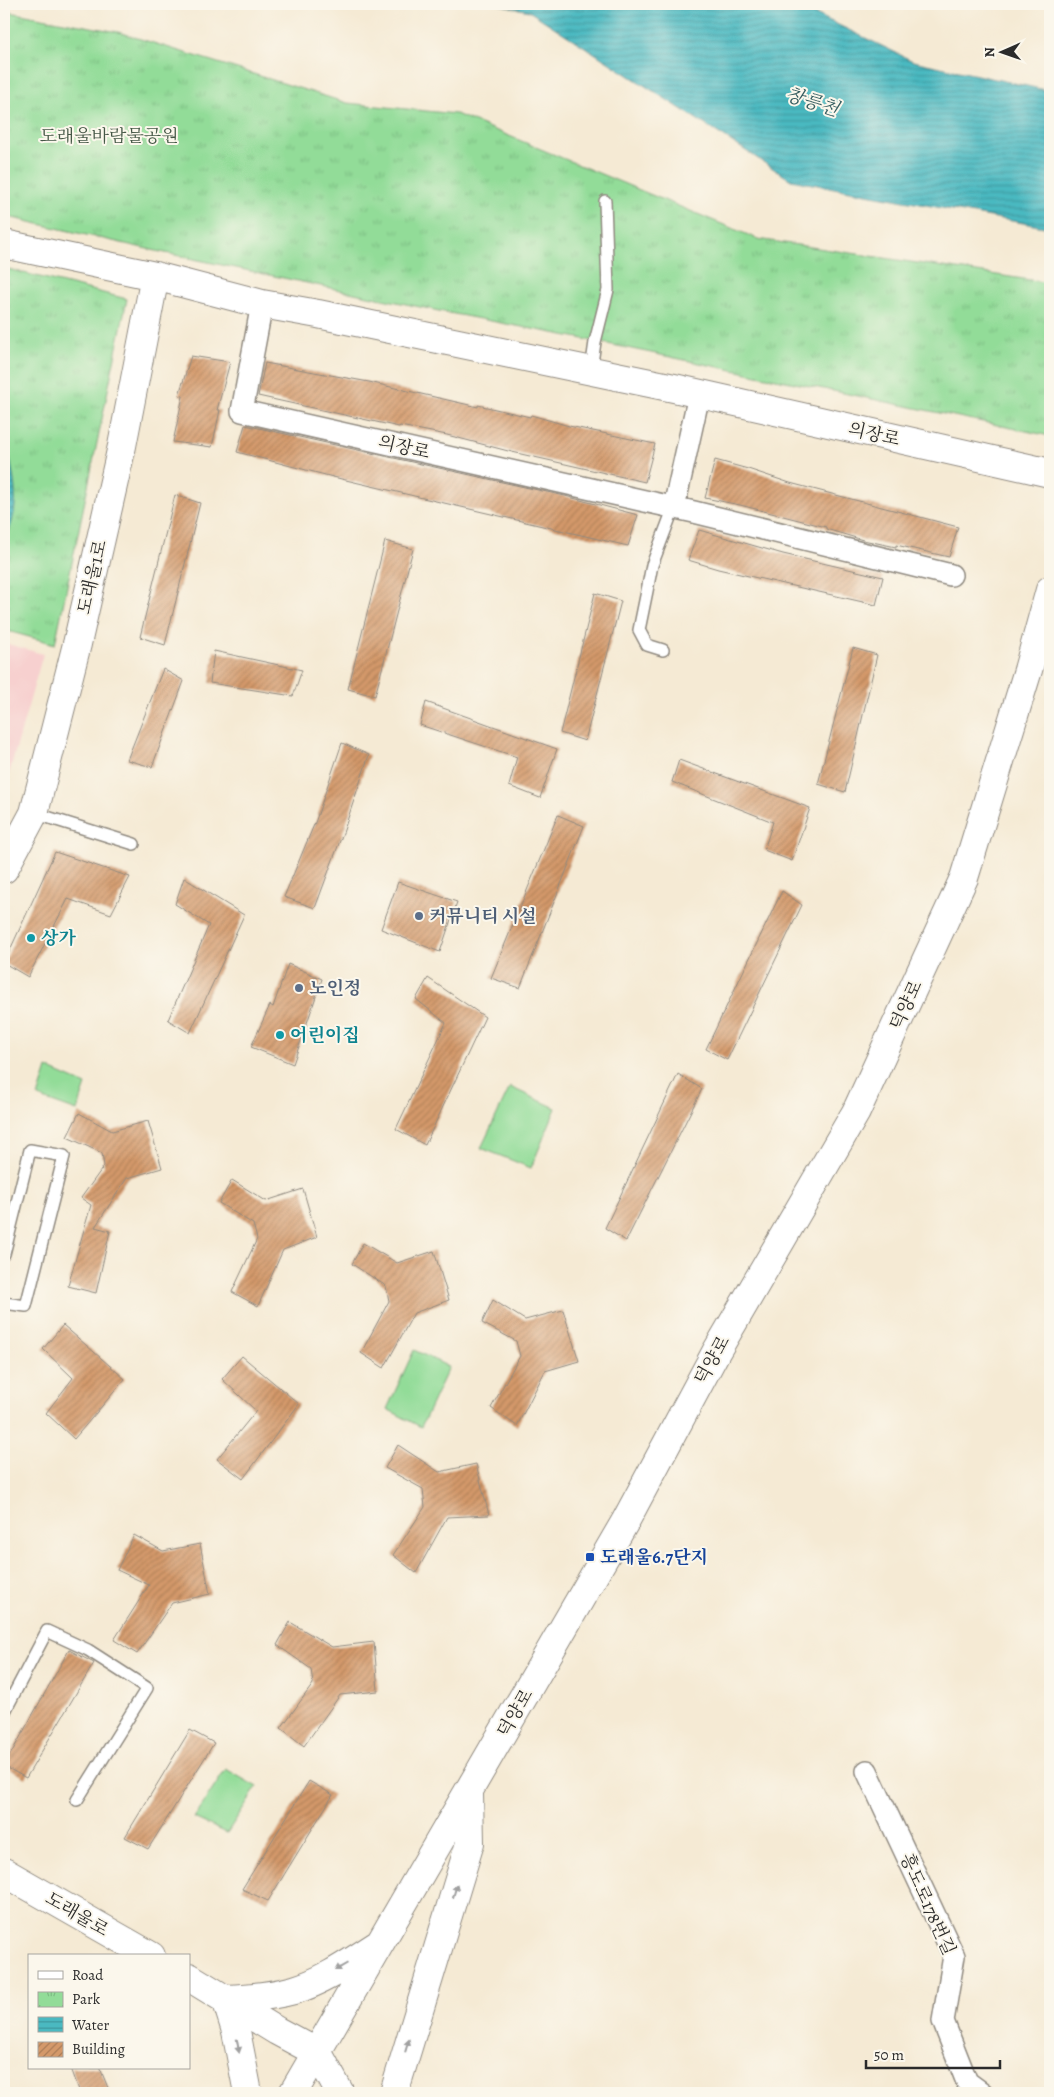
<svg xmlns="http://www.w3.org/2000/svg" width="1054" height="2097" font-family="Alegreya,'Noto Serif KR',serif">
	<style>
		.built { fill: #f7d0cf }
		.grass { fill: #92dc98; stroke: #5e8462 }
		.park { fill: url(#park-tufts); stroke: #5e8462 }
		.water { fill: url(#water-rules); stroke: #3a7276 }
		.building { fill: url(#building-hatch) }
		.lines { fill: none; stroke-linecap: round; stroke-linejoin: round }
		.lane-casing { stroke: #908a80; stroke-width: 14 }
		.street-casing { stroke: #908a80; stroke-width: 24 }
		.secondary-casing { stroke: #908a80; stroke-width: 30 }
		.primary-casing { stroke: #908a80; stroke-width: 30 }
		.lane { stroke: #fff; stroke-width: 11 }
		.street { stroke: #fff; stroke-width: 21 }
		.secondary { stroke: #fff; stroke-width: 28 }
		.primary { stroke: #fff; stroke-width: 28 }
		.oneway { fill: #a0a0a0 }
		.service-dot { fill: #5c6f8a; stroke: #fbf7ec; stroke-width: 2 }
		.culture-dot { fill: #0f9aa8; stroke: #fbf7ec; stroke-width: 2 }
		.transit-dot { fill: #1a4fb4; stroke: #fbf7ec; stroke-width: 2 }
		.labels { text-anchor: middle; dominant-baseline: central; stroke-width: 4; stroke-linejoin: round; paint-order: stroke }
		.park-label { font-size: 18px; fill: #455746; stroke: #fbf7ec }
		.street-label { font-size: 18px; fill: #2b2b2b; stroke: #fbf7ec }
		.service-label { font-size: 18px; font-weight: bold; fill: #4e5e75; stroke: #fbf7ec; text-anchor: start }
		.culture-label { font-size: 18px; font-weight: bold; fill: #0d838f; stroke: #fbf7ec; text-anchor: start }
		.transit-label { font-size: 18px; font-weight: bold; fill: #164399; stroke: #fbf7ec; text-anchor: start }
		.water-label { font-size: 19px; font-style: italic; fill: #365d60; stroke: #fbf7ec }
	</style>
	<defs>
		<pattern id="park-tufts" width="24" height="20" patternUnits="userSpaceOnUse" patternTransform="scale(1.25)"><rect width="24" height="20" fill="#92dc98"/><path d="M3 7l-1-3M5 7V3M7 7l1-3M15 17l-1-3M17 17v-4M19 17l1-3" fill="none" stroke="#7ebd83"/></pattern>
		<pattern id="water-rules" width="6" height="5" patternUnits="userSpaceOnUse" patternTransform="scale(1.25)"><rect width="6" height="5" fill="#4ab9c1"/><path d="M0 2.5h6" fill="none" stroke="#3e979d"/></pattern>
		<pattern id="building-hatch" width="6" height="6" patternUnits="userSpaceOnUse" patternTransform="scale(1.25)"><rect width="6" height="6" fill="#d4996a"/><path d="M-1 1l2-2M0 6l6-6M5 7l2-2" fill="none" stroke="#ac7d57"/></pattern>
	</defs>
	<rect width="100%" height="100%" fill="#fbf7ec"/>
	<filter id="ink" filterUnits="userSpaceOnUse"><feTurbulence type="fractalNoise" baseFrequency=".02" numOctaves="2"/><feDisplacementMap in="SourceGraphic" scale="10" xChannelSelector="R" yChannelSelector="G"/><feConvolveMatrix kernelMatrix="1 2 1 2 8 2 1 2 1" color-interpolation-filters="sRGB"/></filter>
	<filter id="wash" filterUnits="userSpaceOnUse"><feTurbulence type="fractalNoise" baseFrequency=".0096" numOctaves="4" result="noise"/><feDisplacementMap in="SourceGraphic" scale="20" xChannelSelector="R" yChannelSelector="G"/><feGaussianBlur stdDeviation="1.12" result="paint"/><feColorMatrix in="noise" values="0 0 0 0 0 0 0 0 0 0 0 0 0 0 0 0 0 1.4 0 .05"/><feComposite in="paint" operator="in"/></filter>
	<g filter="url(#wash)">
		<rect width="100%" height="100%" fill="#f5ead4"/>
		<path class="built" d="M 4,643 L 43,654 L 4,791 Z"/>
		<path class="grass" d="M 47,1068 L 86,1085 L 77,1111 L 38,1097 Z
			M 510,1087 L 556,1108 L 531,1168 L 481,1148 Z
			M 414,1350 L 449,1367 L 421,1427 L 387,1409 Z
			M 226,1769 L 257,1787 L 227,1833 L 194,1818 Z"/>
		<path class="park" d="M 4,11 L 118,32 L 347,103 L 456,114 L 758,239 L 1050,283 L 1050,436 L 579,338 L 439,311 L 156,251 L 4,216 Z
			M 4,268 L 127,299 L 55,644 L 4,630 Z"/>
		<path class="water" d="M 497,4 L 795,4 L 913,61 L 1050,91 L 1050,228 L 791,180 L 529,11 Z
			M 4,435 C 13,472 24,506 4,541 Z"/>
		<g id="blocks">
			<path class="building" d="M 191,356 L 230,362 L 217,410 L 220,410 L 212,447 L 173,442 L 183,396 L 179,395 Z
				M 265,363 L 369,382 L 478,407 L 478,405 L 530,417 L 531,415 L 569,426 L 655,444 L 645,482 L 512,452 L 447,435 L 400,426 L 399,427 L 258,396 Z
				M 245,425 L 565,496 L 638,515 L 628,546 L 333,477 L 237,452 Z
				M 715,460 L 748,469 L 790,483 L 958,527 L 949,557 L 896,545 L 896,547 L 863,540 L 826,529 L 826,527 L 740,505 L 705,498 Z
				M 175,495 L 200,503 L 165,645 L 140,637 Z
				M 699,530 L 783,554 L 883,577 L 876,605 L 718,569 L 688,560 Z
				M 385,541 L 413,549 L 375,696 L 348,689 Z
				M 595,593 L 621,601 L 585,741 L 560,733 Z
				M 853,648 L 877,655 L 845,792 L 818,784 Z
				M 214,651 L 302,670 L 293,696 L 210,683 Z
				M 163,669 L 184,681 L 152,767 L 127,760 Z
				M 426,702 L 557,749 L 540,798 L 509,786 L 517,757 L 420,725 Z
				M 342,743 L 369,755 L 344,830 L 315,908 L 284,897 L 316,820 Z
				M 679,760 L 810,808 L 792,861 L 764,850 L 773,822 L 672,782 Z
				M 558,815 L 584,826 L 520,988 L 491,978 Z
				M 55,852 L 130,877 L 111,914 L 68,899 L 28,977 L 4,963 Z
				M 184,878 L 244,915 L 190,1033 L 168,1020 L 209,925 L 175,904 Z
				M 398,882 L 457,902 L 440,952 L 381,929 Z
				M 782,891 L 802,905 L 727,1060 L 706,1049 Z
				M 288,964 L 322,979 L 293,1064 L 251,1047 L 270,1005 L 273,1007 Z
				M 428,978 L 485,1017 L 425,1145 L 396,1129 L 446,1023 L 416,999 Z
				M 678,1074 L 702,1089 L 626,1241 L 605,1228 Z
				M 79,1113 L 112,1131 L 148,1121 L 162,1168 L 127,1178 L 95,1227 L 110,1231 L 96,1293 L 68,1286 L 91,1205 L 81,1198 L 104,1166 L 102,1153 L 67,1137 Z
				M 232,1180 L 266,1201 L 303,1189 L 317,1237 L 283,1250 L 258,1306 L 232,1292 L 257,1239 L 253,1224 L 219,1203 Z
				M 363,1243 L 397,1263 L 434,1251 L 449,1300 L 414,1313 L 384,1368 L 361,1353 L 389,1301 L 386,1286 L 352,1264 Z
				M 493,1300 L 525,1320 L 563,1310 L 579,1361 L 545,1371 L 517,1426 L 491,1408 L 520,1356 L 516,1341 L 482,1323 Z
				M 63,1325 L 125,1379 L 74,1439 L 46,1413 L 73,1378 L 43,1349 Z
				M 242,1356 L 299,1404 L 243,1479 L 217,1459 L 256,1411 L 222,1379 Z
				M 398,1445 L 439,1472 L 476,1464 L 489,1515 L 447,1517 L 416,1573 L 393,1555 L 425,1507 L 423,1489 L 385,1468 Z
				M 134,1535 L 163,1551 L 200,1544 L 210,1594 L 172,1603 L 137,1654 L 114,1640 L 149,1585 L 117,1570 Z
				M 290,1622 L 332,1647 L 374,1642 L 378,1691 L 340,1695 L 304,1746 L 281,1728 L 313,1684 L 311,1669 L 277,1645 Z
				M 69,1650 L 94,1663 L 26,1778 L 4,1766 Z
				M 190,1730 L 214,1743 L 148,1849 L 125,1837 Z
				M 309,1781 L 333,1795 L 268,1901 L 242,1889 Z
				M 71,2068 L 100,2068 L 110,2093 L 80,2093 Z"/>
		</g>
	</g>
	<g filter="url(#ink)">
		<use href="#blocks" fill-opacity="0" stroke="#908a80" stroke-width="1"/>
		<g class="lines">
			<g class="lane-casing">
				<path id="lane" d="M 591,370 L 595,342 L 608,290 L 605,201
					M 663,650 L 647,645 L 639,630 L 647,591 L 652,565 L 674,507
					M 34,813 L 134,844
					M 4,1254 L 30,1150 L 64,1156 L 26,1306 L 4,1303
					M 4,1713 L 47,1631 L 88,1650 L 147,1688 L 77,1800"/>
			</g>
			<g class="street-casing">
				<path id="street" d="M 262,304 L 242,411 L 694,512 L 951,575
					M 674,507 L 699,395
					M 867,1771 L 954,1956 L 943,2021 L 967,2082 L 982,2093"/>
			</g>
			<g class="secondary-casing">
				<path id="secondary" d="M 4,244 L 155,276 L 262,304 L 318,314 L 674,388 L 1050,473
					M 4,869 L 34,813 L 77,644 L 122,446 L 155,276
					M 4,1872 L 151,1956
					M 189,1977 L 277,2031 L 318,2053 L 340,2093"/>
			</g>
			<g class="primary-casing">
				<path id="primary" d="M 248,2093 L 236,2031 L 226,1999 C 249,1998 272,1996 294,1990 C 325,1981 352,1961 379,1944
					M 293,2093 L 625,1522 L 716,1352 L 856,1112 L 964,878 L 1028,670 L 1050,590
					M 394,2093 L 470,1843 L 469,1793"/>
			</g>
			<use href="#lane" class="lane"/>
			<use href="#street" class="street"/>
			<use href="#secondary" class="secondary"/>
			<use href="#primary" class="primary"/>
		</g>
		<defs><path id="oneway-solid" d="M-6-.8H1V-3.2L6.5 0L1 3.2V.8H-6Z" transform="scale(1.25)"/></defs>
		<g class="oneway">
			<use href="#oneway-solid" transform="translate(455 1891) rotate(-73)"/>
			<use href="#oneway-solid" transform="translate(341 1967) rotate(150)"/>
			<use href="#oneway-solid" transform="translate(238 2046) rotate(80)"/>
			<use href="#oneway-solid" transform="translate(407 2046) rotate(-73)"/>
		</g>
	</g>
	<g class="service-dot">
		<circle cx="419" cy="916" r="5"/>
		<circle cx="299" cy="988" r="5"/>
	</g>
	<g class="culture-dot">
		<circle cx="31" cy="938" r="5"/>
		<circle cx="280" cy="1035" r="5"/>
	</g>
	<rect class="transit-dot" x="585" y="1552" width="10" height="10" rx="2.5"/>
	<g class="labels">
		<g class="park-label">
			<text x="109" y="136">도래울바람물공원</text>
		</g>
		<g class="street-label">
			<text transform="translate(874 434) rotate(13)">의장로</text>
			<text transform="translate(404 447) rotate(13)">의장로</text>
			<text transform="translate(92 577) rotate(-77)">도래울1로</text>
			<text transform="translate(906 1005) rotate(-65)">덕양로</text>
			<text transform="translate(712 1360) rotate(-61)">덕양로</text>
			<text transform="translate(515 1713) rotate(-60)">덕양로</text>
			<text transform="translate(928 1904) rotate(66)">흥도로178번길</text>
			<text transform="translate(77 1914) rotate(30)">도래울로</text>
		</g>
		<g class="service-label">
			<text x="429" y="916">커뮤니티 시설</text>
			<text x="309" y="988">노인정</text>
		</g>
		<g class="culture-label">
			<text x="41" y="938">상가</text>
			<text x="290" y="1035">어린이집</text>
		</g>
		<g class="transit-label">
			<text x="600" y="1557">도래울6.7단지</text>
		</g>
		<g class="water-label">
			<text transform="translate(812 102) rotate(18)">창릉천</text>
		</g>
	</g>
	<rect width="1054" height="2097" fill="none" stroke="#fbf7ec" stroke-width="20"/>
	<rect x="28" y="1954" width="162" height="115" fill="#fbf7ec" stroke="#a8a59f"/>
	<rect x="38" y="1971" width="25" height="8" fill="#ffffff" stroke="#a8a59f"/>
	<text x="72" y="1980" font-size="15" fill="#2b2b2b">Road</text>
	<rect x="38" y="1992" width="25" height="15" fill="url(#park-tufts)" stroke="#a8a59f"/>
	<text x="72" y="2004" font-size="15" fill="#2b2b2b">Park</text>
	<rect x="38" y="2017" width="25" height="15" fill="url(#water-rules)" stroke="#a8a59f"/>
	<text x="72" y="2030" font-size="15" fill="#2b2b2b">Water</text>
	<rect x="38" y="2042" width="25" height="15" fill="url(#building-hatch)" stroke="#a8a59f"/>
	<text x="72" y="2054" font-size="15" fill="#2b2b2b">Building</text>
	<g transform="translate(1002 52) rotate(268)" stroke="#fbf7ec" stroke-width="4" paint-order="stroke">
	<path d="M0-4L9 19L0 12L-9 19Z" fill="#2b2b2b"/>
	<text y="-8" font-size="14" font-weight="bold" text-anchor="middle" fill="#2b2b2b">N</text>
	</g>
	<path d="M866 2060v8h134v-8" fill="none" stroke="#2b2b2b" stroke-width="2.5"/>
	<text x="874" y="2060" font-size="15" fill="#2b2b2b" stroke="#fbf7ec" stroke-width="4" paint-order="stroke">50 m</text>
</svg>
